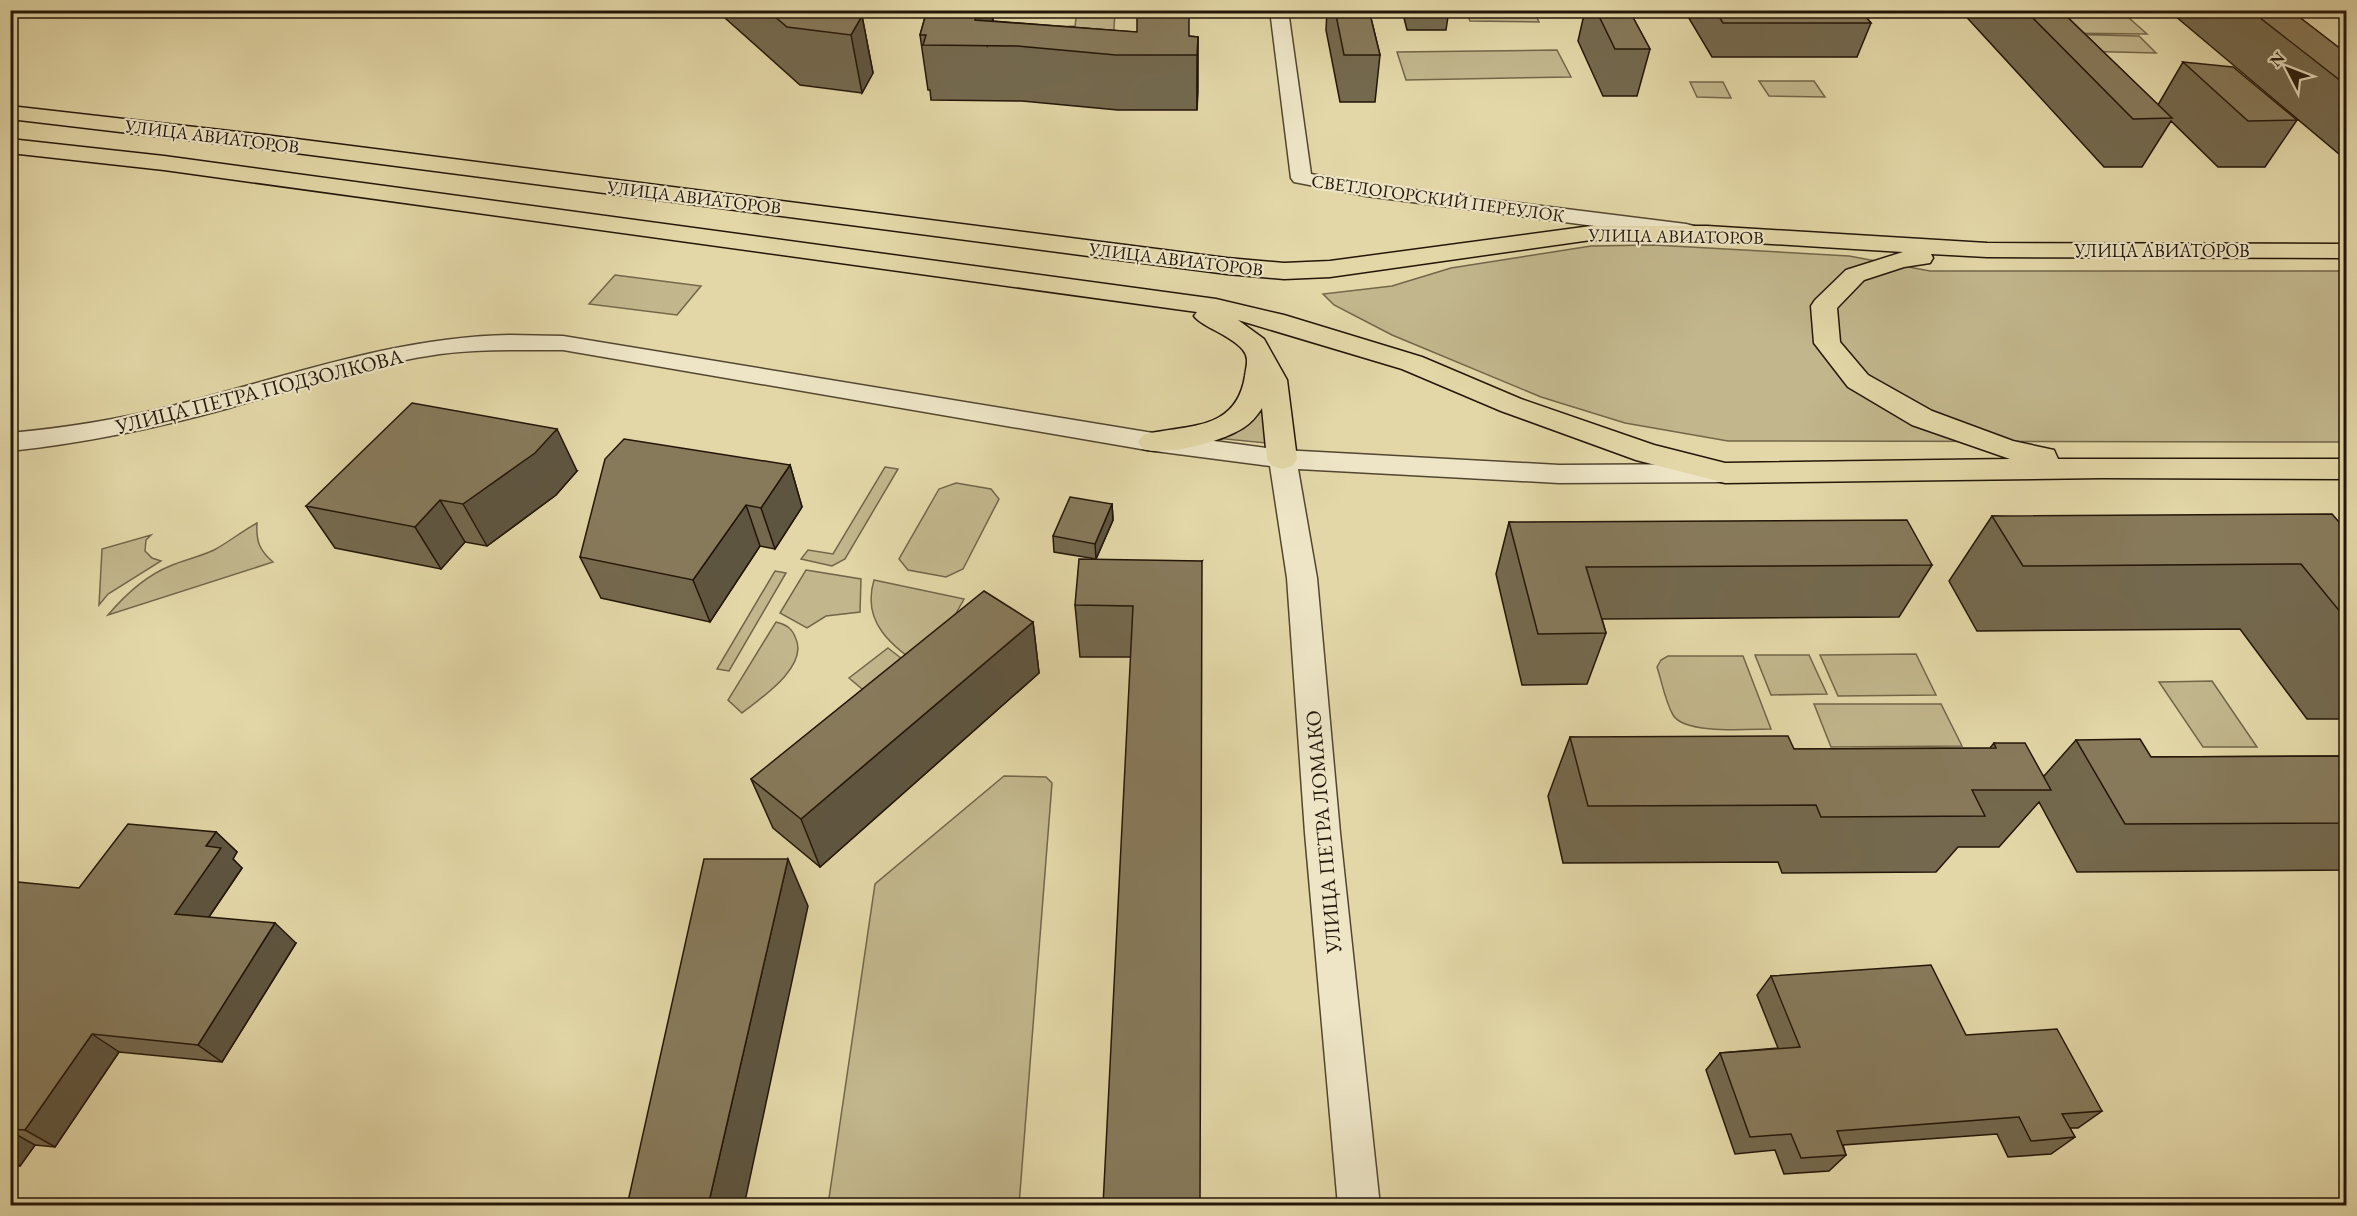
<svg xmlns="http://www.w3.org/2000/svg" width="2357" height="1216" font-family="'EB Garamond',serif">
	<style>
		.green { fill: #c2b68c; stroke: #72664a; stroke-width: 1.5 }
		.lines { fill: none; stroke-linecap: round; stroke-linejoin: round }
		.street-casing { stroke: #534630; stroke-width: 3 }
		.primary-casing { stroke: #231609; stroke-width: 3 }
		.street { fill: #ede5c6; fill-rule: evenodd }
		.primary { fill: #e3d7a7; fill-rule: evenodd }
		.wall { fill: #74694e; stroke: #231609; stroke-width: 1.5 }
		.shaded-wall { fill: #5e5540; stroke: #231609; stroke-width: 1.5 }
		.building { fill: #877a5b; stroke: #231609; stroke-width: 1.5 }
		.labels { text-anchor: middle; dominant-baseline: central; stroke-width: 4.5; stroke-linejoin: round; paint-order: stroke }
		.far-street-label { font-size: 18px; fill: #231609; stroke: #ede5c6 }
		.street-label { font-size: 21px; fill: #231609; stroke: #ede5c6 }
	</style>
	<rect width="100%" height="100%" fill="#e3d7a7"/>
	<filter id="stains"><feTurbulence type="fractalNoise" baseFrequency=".00333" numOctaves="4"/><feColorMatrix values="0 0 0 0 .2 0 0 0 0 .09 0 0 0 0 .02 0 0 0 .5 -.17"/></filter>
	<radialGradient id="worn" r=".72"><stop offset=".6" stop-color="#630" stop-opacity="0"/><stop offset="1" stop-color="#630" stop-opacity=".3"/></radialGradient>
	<path class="green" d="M 1077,11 L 1115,11 L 1112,63 L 1023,29 L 1075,26 Z
		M 1466,11 L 1534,11 L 1539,22 L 1470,21 Z
		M 2032,11 L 2121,11 L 2147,34 L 2053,33 Z
		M 2058,34 L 2139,36 L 2156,53 L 2074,51 Z
		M 1557,50 L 1571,77 L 1406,80 L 1397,52 Z
		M 1759,81 L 1814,81 L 1825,97 L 1769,96 Z
		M 1690,82 L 1723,82 L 1731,98 L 1697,97 Z
		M 1654,245 L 1849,256 L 1930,271 L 2346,271 L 2346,442 L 1728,441 L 1625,423 L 1541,397 L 1392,335 L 1334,305 L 1323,294 L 1392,286 L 1451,268 L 1591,246 Z
		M 615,275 L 701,286 L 677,315 L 589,304 Z
		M 1266,391 L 1266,443 L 1215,438 Z
		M 885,467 L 898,469 L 845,559 L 832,566 L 801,559 L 808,550 L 833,554 Z
		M 956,483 L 991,489 L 999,499 L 963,569 L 946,577 L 908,570 L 899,559 L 939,489 Z
		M 257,523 C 256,541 259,550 273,562 L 108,615 C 125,595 145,576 170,566 C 184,560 199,557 214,550 C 229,542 242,531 257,523 Z
		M 151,535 L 146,540 L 145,551 L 152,558 L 161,561 L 108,594 L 99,605 L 102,549 Z
		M 806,570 L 861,579 L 860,612 L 826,616 L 807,628 L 780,613 Z
		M 775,571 L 786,573 L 729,671 L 717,669 Z
		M 874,580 L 964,599 L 925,669 C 892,646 861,623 874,580 Z
		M 776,622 C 787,625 792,628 796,639 C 808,667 761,698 742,713 L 728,700 Z
		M 888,648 L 920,673 L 880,704 L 849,678 Z
		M 1916,654 L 1936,695 L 1838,696 L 1820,655 Z
		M 1755,655 L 1809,655 L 1827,694 L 1771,695 Z
		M 1668,656 L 1743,656 L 1771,729 C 1750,729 1685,735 1673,715 C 1665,701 1662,682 1657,667 L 1661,660 Z
		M 2212,681 L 2257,747 L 2203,747 L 2159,682 Z
		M 1814,704 L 1941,704 L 1962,746 L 1831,747 Z
		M 1004,776 L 1046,777 L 1052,783 L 1019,1205 L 828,1205 L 875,884 Z"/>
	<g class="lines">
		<g class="street-casing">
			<path id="street" d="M 1270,10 L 1288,10 L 1311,174 L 1366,184 L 1686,224 L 1694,226 L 1697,231 L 1694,236 L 1686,238 L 1366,196 L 1294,182 L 1291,178 Z
				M 510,335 L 563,336 L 1147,432 L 1282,450 L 1559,465 L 1725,464 L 1735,467 L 1739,473 L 1735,479 L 1725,482 L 1559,483 L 1298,469 L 1317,578 L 1340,833 L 1380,1206 L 1338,1206 L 1305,833 L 1287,578 L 1270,466 L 1147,450 L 563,350 C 522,350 481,349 440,354 C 369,364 298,388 229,408 C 157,428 85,443 10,451 L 10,433 C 64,428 116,420 168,407 C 281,379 392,337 510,335 Z"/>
		</g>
		<g class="primary-casing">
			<path id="primary" d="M 10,106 L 265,135 L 1227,258 L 1284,263 L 1330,261 L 1591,226 L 1707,226 L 1987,243 L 2346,244 L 2346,258 L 1987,257 L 1931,254 L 1933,258 L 1930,263 L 1904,267 L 1864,280 L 1837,308 L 1840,342 L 1868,375 L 1932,411 L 2013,441 L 2054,450 L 2058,459 L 2346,459 L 2346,479 L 2102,478 L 1725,483 L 1636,460 L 1501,411 L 1402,369 L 1238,320 L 1264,339 L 1287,380 L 1297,459 L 1292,466 L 1282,469 L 1272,466 L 1267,459 L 1262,408 C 1257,416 1251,423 1243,428 C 1221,442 1168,456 1143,449 L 1138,442 L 1143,435 C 1185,424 1236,433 1245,376 C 1246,367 1250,358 1243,350 C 1231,335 1202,327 1194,316 L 1197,312 L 164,170 L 10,153 L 10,139 L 164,156 L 1216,299 L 1284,315 L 1422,357 L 1521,399 L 1654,445 L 1725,463 L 2010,459 L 1912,425 L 1848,387 L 1814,343 L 1811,306 L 1815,300 L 1846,270 L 1903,252 L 1707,240 L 1591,240 L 1330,277 L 1284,279 L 1227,274 L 265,149 L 10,119 Z"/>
		</g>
		<use href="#street" class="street"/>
		<use href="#primary" class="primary"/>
	</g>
	<path class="wall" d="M 716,10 L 855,10 L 862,16 L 873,73 L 862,93 L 800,85 Z
		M 927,10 L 1004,10 L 993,18 L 993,21 L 1198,37 L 1197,110 L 1118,110 L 1022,101 L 931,100 L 930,90 L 928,90 L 920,35 Z
		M 1327,10 L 1369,10 L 1380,55 L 1375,102 L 1340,102 L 1326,30 Z
		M 1402,10 L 1449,10 L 1446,30 L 1407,30 Z
		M 1585,10 L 1629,10 L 1650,49 L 1637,96 L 1603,96 L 1578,41 Z
		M 1684,10 L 1860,10 L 1871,23 L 1857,57 L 1712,57 Z
		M 1960,10 L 2060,10 L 2158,105 L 2183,62 L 2297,120 L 2265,167 L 2218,167 L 2171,121 L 2142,167 L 2104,167 Z
		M 2168,10 L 2290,10 L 2346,53 L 2346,160 Z
		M 2325,10 L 2346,10 L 2346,15 L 2331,15 Z
		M 790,465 L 802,507 L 775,549 L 760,546 L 710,622 L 601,598 L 580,557 Z
		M 577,471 L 556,495 L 487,546 L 465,542 L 441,569 L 335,548 L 306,506 Z
		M 1112,504 L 1113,520 L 1096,559 L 1054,552 L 1053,536 Z
		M 1992,516 L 2346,530 L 2346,719 L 2307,719 L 2240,629 L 1977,631 L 1949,581 Z
		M 1509,522 L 1932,565 L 1899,617 L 1602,619 L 1606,633 L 1587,684 L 1522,685 L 1496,574 Z
		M 1202,561 L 1131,657 L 1080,657 L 1075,605 Z
		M 1033,622 L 1039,673 L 820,867 L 773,828 L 751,779 Z
		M 1570,737 L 1794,749 L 1990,748 L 1994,743 L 2044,776 L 2076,740 L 2151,757 L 2346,756 L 2346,870 L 2077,872 L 2039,802 L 1999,847 L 1958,847 L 1936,872 L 1782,873 L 1778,862 L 1563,863 L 1548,796 Z
		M 216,832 L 237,852 L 233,859 L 242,868 L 209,917 L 296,943 L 222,1062 L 119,1052 L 55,1147 L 35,1145 L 20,1166 L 10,1165 L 10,892 L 79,888 Z
		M 1771,976 L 1966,1035 L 2102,1111 L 2078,1128 L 2070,1128 L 2075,1137 L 2051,1154 L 2008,1157 L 1997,1134 L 1843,1145 L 1846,1155 L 1829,1171 L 1784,1174 L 1775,1150 L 1735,1154 L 1706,1070 L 1720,1053 L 1778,1048 L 1757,995 Z"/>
	<path class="shaded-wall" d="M 977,10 L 1004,10 L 993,18 L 987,46 L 975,20 Z
		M 862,16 L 873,73 L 862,93 L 851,35 Z
		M 1198,37 L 1198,92 L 1197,110 L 1197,55 Z
		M 557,429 L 577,471 L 556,495 L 487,546 L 463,504 Z
		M 790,465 L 802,507 L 775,549 L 761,508 Z
		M 440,500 L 465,542 L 441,569 L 415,527 Z
		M 1112,504 L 1113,520 L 1096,559 L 1095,544 Z
		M 746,505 L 760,546 L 710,622 L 693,580 Z
		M 1033,622 L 1039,673 L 820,867 L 801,819 Z
		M 216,832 L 237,852 L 233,859 L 242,868 L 198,933 L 175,914 L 206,846 Z
		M 788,859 L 808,906 L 744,1206 L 708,1206 Z
		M 275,923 L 296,943 L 222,1062 L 198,1045 Z
		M 92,1034 L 119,1052 L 55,1147 L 25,1130 Z
		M 10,1131 L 35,1145 L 20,1166 L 10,1161 Z"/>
	<path class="building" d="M 767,10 L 855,10 L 862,16 L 851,35 L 787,27 Z
		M 927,10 L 977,10 L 975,20 L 1137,32 L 1137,10 L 1189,10 L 1189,36 L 1198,37 L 1197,55 L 1116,55 L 1017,46 L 923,45 L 926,35 L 920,35 Z
		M 1335,10 L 1369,10 L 1380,55 L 1344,55 Z
		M 1596,10 L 1629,10 L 1650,49 L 1615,49 Z
		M 1715,10 L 1860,10 L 1871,23 L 1723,23 Z
		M 2025,10 L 2060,10 L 2172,118 L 2133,119 Z
		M 2250,10 L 2290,10 L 2346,53 L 2346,85 Z
		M 2183,62 L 2233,67 L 2297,120 L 2248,121 Z
		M 412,403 L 557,429 L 535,453 L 463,504 L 440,500 L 415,527 L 306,506 Z
		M 624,439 L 790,465 L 761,508 L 746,505 L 693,580 L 580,557 L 605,459 Z
		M 1070,497 L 1112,504 L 1095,544 L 1053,536 Z
		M 2332,514 L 2346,530 L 2346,619 L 2301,564 L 2023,566 L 1992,516 Z
		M 1907,520 L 1932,565 L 1586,567 L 1606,633 L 1538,634 L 1509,522 Z
		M 1079,559 L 1202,561 L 1200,1206 L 1103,1206 L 1133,606 L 1075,605 Z
		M 984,591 L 1033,622 L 801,819 L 751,779 Z
		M 1788,736 L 1794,749 L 1996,748 L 1994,743 L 2025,743 L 2051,790 L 1972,790 L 1985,816 L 1821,817 L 1816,805 L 1588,806 L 1570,737 Z
		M 2140,739 L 2151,757 L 2346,756 L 2346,823 L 2125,824 L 2076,740 Z
		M 128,824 L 216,832 L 206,846 L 221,848 L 175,914 L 275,923 L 198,1045 L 92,1034 L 25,1130 L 10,1129 L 10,892 L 18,882 L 79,888 Z
		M 704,859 L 788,859 L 708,1206 L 627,1206 Z
		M 1931,965 L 1966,1035 L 2057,1029 L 2102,1111 L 2062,1114 L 2075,1137 L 2031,1141 L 2019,1117 L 1837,1131 L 1846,1155 L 1801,1158 L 1791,1134 L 1750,1137 L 1720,1053 L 1800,1047 L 1771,976 Z"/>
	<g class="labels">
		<g class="far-street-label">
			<text transform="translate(212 136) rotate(7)">УЛИЦА АВИАТОРОВ</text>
			<text transform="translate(694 197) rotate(7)">УЛИЦА АВИАТОРОВ</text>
			<text transform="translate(1438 198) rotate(8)">СВЕТЛОГОРСКИЙ ПЕРЕУЛОК</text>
			<text transform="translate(1676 236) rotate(1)">УЛИЦА АВИАТОРОВ</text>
			<text x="2162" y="250">УЛИЦА АВИАТОРОВ</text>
			<text transform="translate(1176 259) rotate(7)">УЛИЦА АВИАТОРОВ</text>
		</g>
		<g class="street-label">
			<text transform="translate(259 391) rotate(-14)">УЛИЦА ПЕТРА ПОДЗОЛКОВА</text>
			<text transform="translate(1323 832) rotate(-95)">УЛИЦА ПЕТРА ЛОМАКО</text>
		</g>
	</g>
	<rect width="2357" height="1216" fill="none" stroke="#e3d7a7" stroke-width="36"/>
	<rect x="12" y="12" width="2333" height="1192" fill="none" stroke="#231609" stroke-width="3"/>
	<rect x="18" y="18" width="2321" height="1180" fill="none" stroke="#231609" stroke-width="1.5"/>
	<g transform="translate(2288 69) rotate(312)" stroke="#ede5c6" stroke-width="4.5" paint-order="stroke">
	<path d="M0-4.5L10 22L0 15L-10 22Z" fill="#231609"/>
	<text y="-9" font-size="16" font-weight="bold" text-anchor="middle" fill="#231609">N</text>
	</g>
	<rect width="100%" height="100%" filter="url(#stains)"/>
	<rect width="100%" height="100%" fill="url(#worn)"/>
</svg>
